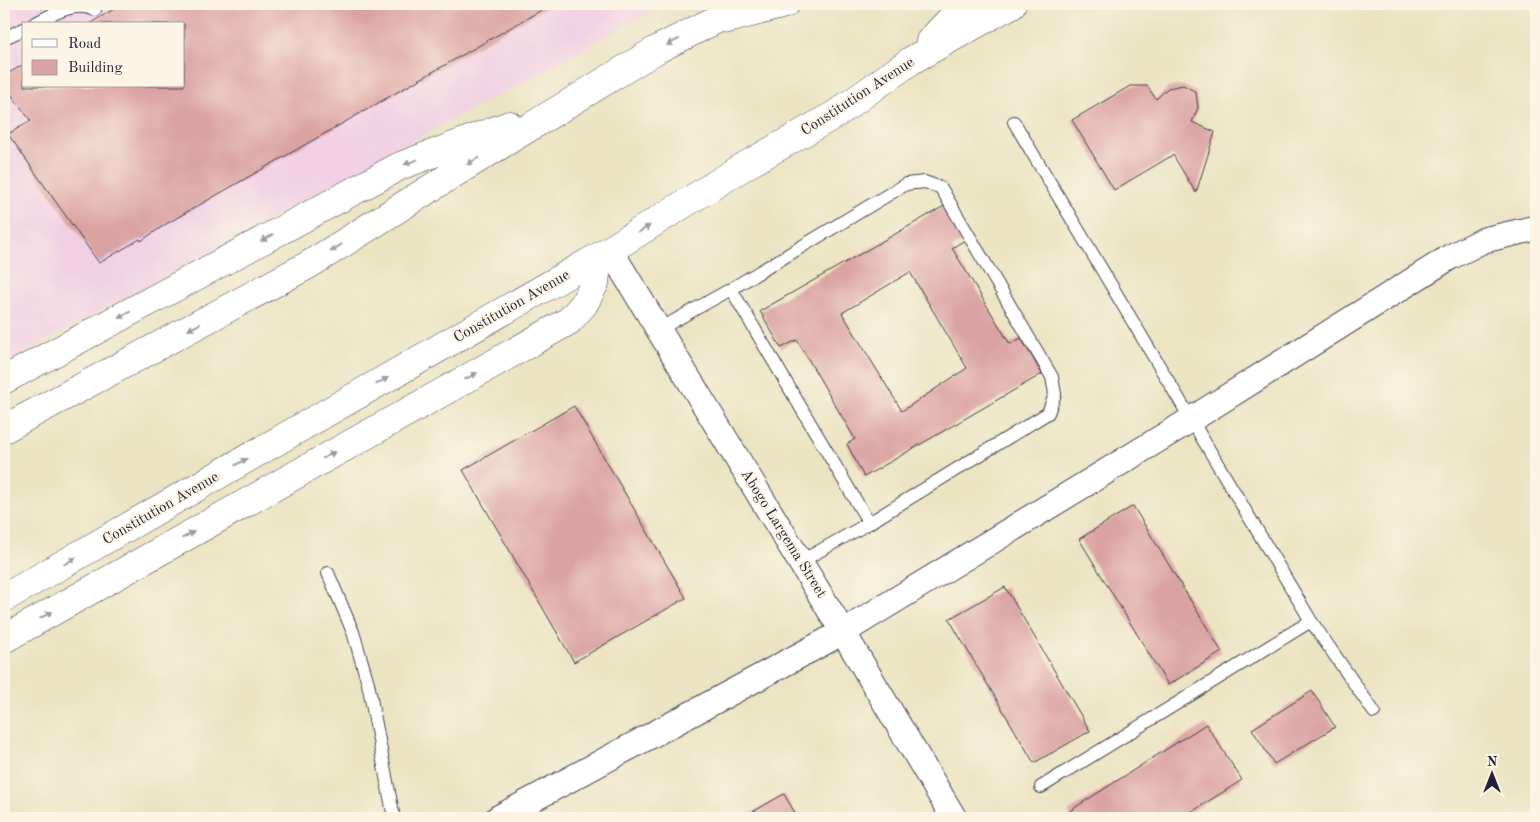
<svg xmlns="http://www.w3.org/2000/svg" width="1540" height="822" font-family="'Old Standard TT',serif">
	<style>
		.built { fill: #f1d0e4; fill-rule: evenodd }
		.building { fill: #daa3a1; fill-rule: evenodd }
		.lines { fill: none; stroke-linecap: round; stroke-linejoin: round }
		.service-casing { stroke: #403f4f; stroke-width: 14 }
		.minor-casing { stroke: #403f4f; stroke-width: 27 }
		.primary-casing { stroke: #403f4f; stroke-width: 29 }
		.service { stroke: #fff; stroke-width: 12 }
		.minor { stroke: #fff; stroke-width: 25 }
		.primary { stroke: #fff; stroke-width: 28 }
		.oneway { fill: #9c9ca7 }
		.labels { text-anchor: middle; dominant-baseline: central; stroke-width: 4.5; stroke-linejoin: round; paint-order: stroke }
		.street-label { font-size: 15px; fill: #22223b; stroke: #fcf5e5 }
	</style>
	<rect width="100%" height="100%" fill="#fcf5e5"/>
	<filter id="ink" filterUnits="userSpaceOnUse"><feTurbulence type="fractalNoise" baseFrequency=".02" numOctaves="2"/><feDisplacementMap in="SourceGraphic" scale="10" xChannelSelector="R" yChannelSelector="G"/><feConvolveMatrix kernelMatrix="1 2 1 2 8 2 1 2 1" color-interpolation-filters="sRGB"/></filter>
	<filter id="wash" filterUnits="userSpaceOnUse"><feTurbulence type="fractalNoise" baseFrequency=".0096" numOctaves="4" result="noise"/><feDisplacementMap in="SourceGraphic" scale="20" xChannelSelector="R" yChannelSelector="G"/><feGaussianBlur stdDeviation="1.12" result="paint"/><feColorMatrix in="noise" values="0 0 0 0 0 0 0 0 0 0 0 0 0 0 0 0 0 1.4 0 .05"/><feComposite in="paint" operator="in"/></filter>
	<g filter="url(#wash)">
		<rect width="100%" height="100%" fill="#ebe3c1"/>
		<path class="built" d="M 4,4 L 665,4 L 4,364 ZM 24,24 L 184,24 L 184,86 L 24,86 Z"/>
		<g id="blocks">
			<path class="building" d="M 122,4 L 552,4 L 166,224 L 141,241 L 140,239 L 99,263 L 8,134 L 31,121 L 4,85 L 4,76 L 24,64 L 24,86 L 184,86 L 184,24 L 89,24 Z
				M 1183,85 L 1196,92 L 1198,108 L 1192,122 L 1215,132 L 1196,193 L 1173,155 L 1114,190 L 1072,120 L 1130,86 L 1147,86 L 1156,99 L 1168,88 Z
				M 946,205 L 965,240 L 952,248 L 1010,344 L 1021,338 L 1042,374 L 864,477 L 847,444 L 855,439 L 797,340 L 781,348 L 760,311 ZM 910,272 L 967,368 L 902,411 L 842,313 Z
				M 574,406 L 686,598 L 574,662 L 463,470 Z
				M 1133,506 L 1222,652 L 1168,685 L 1079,539 Z
				M 1005,587 L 1090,731 L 1034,763 L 949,619 Z
				M 1312,691 L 1335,727 L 1274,764 L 1252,729 Z
				M 1206,724 L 1242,780 L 1182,818 L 1072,818 L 1068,812 Z
				M 784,794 L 798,818 L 742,818 Z"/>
		</g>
	</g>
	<g filter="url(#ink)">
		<use href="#blocks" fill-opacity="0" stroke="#403f4f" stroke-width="1"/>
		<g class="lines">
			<g class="service-casing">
				<path id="service" d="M 34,24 C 51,15 75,0 95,10
					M 4,38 L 24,29
					M 1014,122 L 1311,621 L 1041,787
					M 731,289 L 869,523
					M 658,330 L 731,289 L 906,184 L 925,182 L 941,188 L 1052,377 L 1055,394 L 1048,413 L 869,523 L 800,562
					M 328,573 L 353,632 L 368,683 L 394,818
					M 1311,621 L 1374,712"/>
			</g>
			<g class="minor-casing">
				<path id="minor" d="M 610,250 L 843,632 L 954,818
					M 498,818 L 843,632 L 1192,419 L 1450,257 L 1484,240 L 1536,228"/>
			</g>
			<g class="primary-casing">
				<path id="primary" d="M 728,19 L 785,4
					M 930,41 L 965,4
					M 4,380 L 400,166 L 509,125
					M 4,429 L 310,264 L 450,176 L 656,50 L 747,4
					M 4,598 L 610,250 L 743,167 L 836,114 L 912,60 L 1012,4
					M 4,639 L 569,321 L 584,304 L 595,283 L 598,257"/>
			</g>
			<use href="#service" class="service"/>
			<use href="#minor" class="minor"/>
			<use href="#primary" class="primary"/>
		</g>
		<defs><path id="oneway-solid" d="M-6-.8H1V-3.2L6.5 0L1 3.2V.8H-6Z" transform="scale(1.25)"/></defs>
		<g class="oneway">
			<use href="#oneway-solid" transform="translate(673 42) rotate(153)"/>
			<use href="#oneway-solid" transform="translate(473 161) rotate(149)"/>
			<use href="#oneway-solid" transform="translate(411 162) rotate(160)"/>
			<use href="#oneway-solid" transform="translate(644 229) rotate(-32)"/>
			<use href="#oneway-solid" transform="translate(267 238) rotate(152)"/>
			<use href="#oneway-solid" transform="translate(336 248) rotate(148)"/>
			<use href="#oneway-solid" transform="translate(124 315) rotate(152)"/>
			<use href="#oneway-solid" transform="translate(194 327) rotate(152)"/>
			<use href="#oneway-solid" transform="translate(471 376) rotate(-29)"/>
			<use href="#oneway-solid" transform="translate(382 381) rotate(-30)"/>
			<use href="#oneway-solid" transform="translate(329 455) rotate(-29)"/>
			<use href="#oneway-solid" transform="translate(241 462) rotate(-30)"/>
			<use href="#oneway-solid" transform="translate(188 535) rotate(-29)"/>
			<use href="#oneway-solid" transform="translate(70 561) rotate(-30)"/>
			<use href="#oneway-solid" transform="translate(46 615) rotate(-29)"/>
		</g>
	</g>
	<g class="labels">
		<g class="street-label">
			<text transform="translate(858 97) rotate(-33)">Constitution Avenue</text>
			<text transform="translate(512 307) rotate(-30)">Constitution Avenue</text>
			<text transform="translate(161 509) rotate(-30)">Constitution Avenue</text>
			<text transform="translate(783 534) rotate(58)">Abogo Largema Street</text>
		</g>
	</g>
	<rect width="1540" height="822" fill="none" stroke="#fcf5e5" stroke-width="20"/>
	<rect x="22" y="22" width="162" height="65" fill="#fcf5e5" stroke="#a5a1a1"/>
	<rect x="32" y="39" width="25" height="8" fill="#ffffff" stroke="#a5a1a1"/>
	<text x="68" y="48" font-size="15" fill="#22223b">Road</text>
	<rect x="32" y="60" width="25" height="15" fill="#daa3a1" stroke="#a5a1a1"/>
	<text x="68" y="72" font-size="15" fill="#22223b">Building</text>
	<g transform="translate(1492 774)" stroke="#fcf5e5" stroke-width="4" paint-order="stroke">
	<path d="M0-4L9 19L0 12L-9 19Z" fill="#22223b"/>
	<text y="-8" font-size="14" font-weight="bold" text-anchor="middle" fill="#22223b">N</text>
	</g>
</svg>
